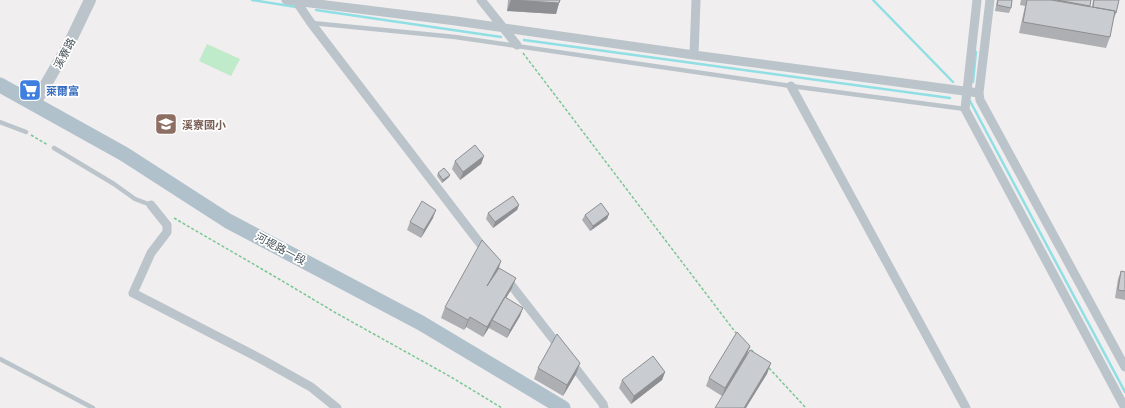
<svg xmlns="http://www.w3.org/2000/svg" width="1125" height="408" font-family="'Golos Text','Noto Sans TC',sans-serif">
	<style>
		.green { fill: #bfebca }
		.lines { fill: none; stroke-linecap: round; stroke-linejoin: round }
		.stream { stroke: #90dfe5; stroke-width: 2.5 }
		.path { stroke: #7ac696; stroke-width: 1.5; stroke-dasharray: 3 2; stroke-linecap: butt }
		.service { stroke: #bac4ca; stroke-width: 4.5 }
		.minor { stroke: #bac4ca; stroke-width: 9 }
		.tertiary { stroke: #bac4ca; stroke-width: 12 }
		.primary { stroke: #b0c1cb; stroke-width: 15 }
		.wall { fill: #adafb3 }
		.shaded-wall { fill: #8d8f92 }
		.building { fill: #c9ccd0; stroke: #8d8f92 }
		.labels { text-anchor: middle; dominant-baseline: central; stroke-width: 3.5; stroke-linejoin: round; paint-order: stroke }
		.street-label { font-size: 11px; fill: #48545a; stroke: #fff }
		.shop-label { font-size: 11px; font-weight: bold; fill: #366cbe; stroke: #fff; text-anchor: start }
		.education-label { font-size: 11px; font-weight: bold; fill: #785e54; stroke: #fff; text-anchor: start }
	</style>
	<rect width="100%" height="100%" fill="#f0eeee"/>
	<path class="green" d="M 207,44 L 240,59 L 231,76 L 199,61 Z"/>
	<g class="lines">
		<path class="stream" d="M 252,0 L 296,7
			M 873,0 L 953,82
			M 316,10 L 501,37
			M 524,40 L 950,98
			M 973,82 L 976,52
			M 970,101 L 1125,392"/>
		<path class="path" d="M 523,53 L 736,333
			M 31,135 L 48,145
			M 174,218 L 279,279 L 336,313 L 451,377 L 502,408
			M 748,346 L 755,354
			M 769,368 L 806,408"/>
		<path class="service" d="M 312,23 L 455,37 L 791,86 L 965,109
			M 0,122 L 26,132
			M 54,148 L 114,184 L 135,199 L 151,205
			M 0,359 L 93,408"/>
		<path class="minor" d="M 286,0 L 456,21 L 694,55 L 979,93
			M 481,0 L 517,45
			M 977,0 L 965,109 L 1125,408
			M 990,0 L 979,93 L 980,100 L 1125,367
			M 296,1 L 311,23 L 488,254
			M 694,55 L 696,0
			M 791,86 L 966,408
			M 151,205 L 167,225 L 167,232 L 151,253 L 133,293 L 261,359 L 311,387 L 337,408
			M 505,277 L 561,349
			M 570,361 L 603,404 L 604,408"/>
		<path class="tertiary" d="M 34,105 L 68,46 L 90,0"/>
		<path class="primary" d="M 0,85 L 124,154 L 228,221 L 421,323 L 563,408"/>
	</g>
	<path class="wall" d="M 508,0 L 560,0 L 559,3 L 556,14 L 507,11 Z
		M 997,0 L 1012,0 L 1011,8 L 1009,13 L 995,11 Z
		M 1021,0 L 1091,0 L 1089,7 L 1092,7 L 1093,0 L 1119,0 L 1116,13 L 1113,21 L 1110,37 L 1106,48 L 1019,33 L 1025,6 L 1020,5 Z
		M 484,156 L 481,164 L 460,180 L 452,169 L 455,161 Z
		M 438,173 L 450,175 L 449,177 L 442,183 L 437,176 Z
		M 519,205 L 517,210 L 493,228 L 486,219 L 488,213 Z
		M 609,214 L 607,219 L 590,231 L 582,220 L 585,215 Z
		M 433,218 L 421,238 L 407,230 L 410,222 Z
		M 501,261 L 499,268 L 512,288 L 506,298 L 523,308 L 520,316 L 507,338 L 489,328 L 490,326 L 483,337 L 466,327 L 464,330 L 441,318 L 445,307 Z
		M 1121,271 L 1125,272 L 1125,300 L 1115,298 L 1118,279 Z
		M 750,346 L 747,354 L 767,374 L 722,396 L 706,386 L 709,378 Z
		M 580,363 L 576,374 L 563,396 L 534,379 L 538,368 Z
		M 665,372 L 662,380 L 631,404 L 619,388 L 622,380 Z"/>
	<path class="shaded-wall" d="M 511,0 L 559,3 L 556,14 L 507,11 Z
		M 484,156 L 481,164 L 460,180 L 463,172 Z
		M 450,175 L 449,177 L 442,183 L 443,180 Z
		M 519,205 L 517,210 L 493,228 L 495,222 Z
		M 436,210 L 433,218 L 421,238 L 424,230 Z
		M 609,214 L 607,219 L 590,231 L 593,226 Z
		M 501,261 L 497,272 L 487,286 Z
		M 516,278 L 512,288 L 493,320 L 492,320 L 490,326 L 483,337 L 487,327 Z
		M 523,308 L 520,316 L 507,338 L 510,330 Z
		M 470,317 L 466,327 L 464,330 L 468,320 Z
		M 750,346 L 747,354 L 722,396 L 725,388 Z
		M 580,363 L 576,374 L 563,396 L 567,385 Z
		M 771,363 L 767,374 L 746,408 L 744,408 Z
		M 665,372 L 662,380 L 631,404 L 634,396 Z"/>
	<path class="building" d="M 511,0 L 560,0 L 559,3 Z
		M 998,0 L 1012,0 L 1011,8 L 997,5 Z
		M 1027,0 L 1051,0 L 1115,11 L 1110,37 L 1023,22 Z
		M 1057,0 L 1091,0 L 1090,6 Z
		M 1094,0 L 1119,0 L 1116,13 L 1115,13 L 1115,11 L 1093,7 Z
		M 475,145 L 484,156 L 463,172 L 455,161 Z
		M 444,168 L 450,175 L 443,180 L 438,173 Z
		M 513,196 L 519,205 L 495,222 L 488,213 Z
		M 422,201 L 436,210 L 424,230 L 410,222 Z
		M 601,203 L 609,214 L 593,226 L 585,215 Z
		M 482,240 L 501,261 L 487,286 L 499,268 L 516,278 L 487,327 L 470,317 L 468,320 L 445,307 Z
		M 1121,271 L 1125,272 L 1125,291 L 1118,290 Z
		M 505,297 L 523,308 L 510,330 L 492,320 Z
		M 737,332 L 750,346 L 725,388 L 709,378 Z
		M 557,334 L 580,363 L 567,385 L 538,368 Z
		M 750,350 L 771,363 L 744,408 L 715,408 Z
		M 653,356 L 665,372 L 634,396 L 622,380 Z"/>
	<defs>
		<g id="supermarket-square" transform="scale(1.15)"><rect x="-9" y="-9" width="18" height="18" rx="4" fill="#3f7fe0" stroke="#fff"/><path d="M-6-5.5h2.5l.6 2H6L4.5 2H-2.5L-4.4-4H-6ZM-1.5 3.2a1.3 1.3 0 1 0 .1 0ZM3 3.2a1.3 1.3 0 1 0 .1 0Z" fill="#fff"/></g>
		<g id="school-square" transform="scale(1.15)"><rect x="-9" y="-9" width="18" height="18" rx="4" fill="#8d6e63" stroke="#fff"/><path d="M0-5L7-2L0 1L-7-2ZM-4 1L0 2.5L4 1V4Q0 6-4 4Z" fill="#fff"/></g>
	</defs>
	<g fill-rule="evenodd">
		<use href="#supermarket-square" x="30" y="90"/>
		<use href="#school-square" x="166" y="124"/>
	</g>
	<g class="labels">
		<g class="street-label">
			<text transform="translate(64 53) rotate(-62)">溪寮路</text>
			<text transform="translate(281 248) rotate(28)">河堤路一段</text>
		</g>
		<g class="shop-label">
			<text x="46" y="90">萊爾富</text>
		</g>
		<g class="education-label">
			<text x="182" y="124">溪寮國小</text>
		</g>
	</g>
</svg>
